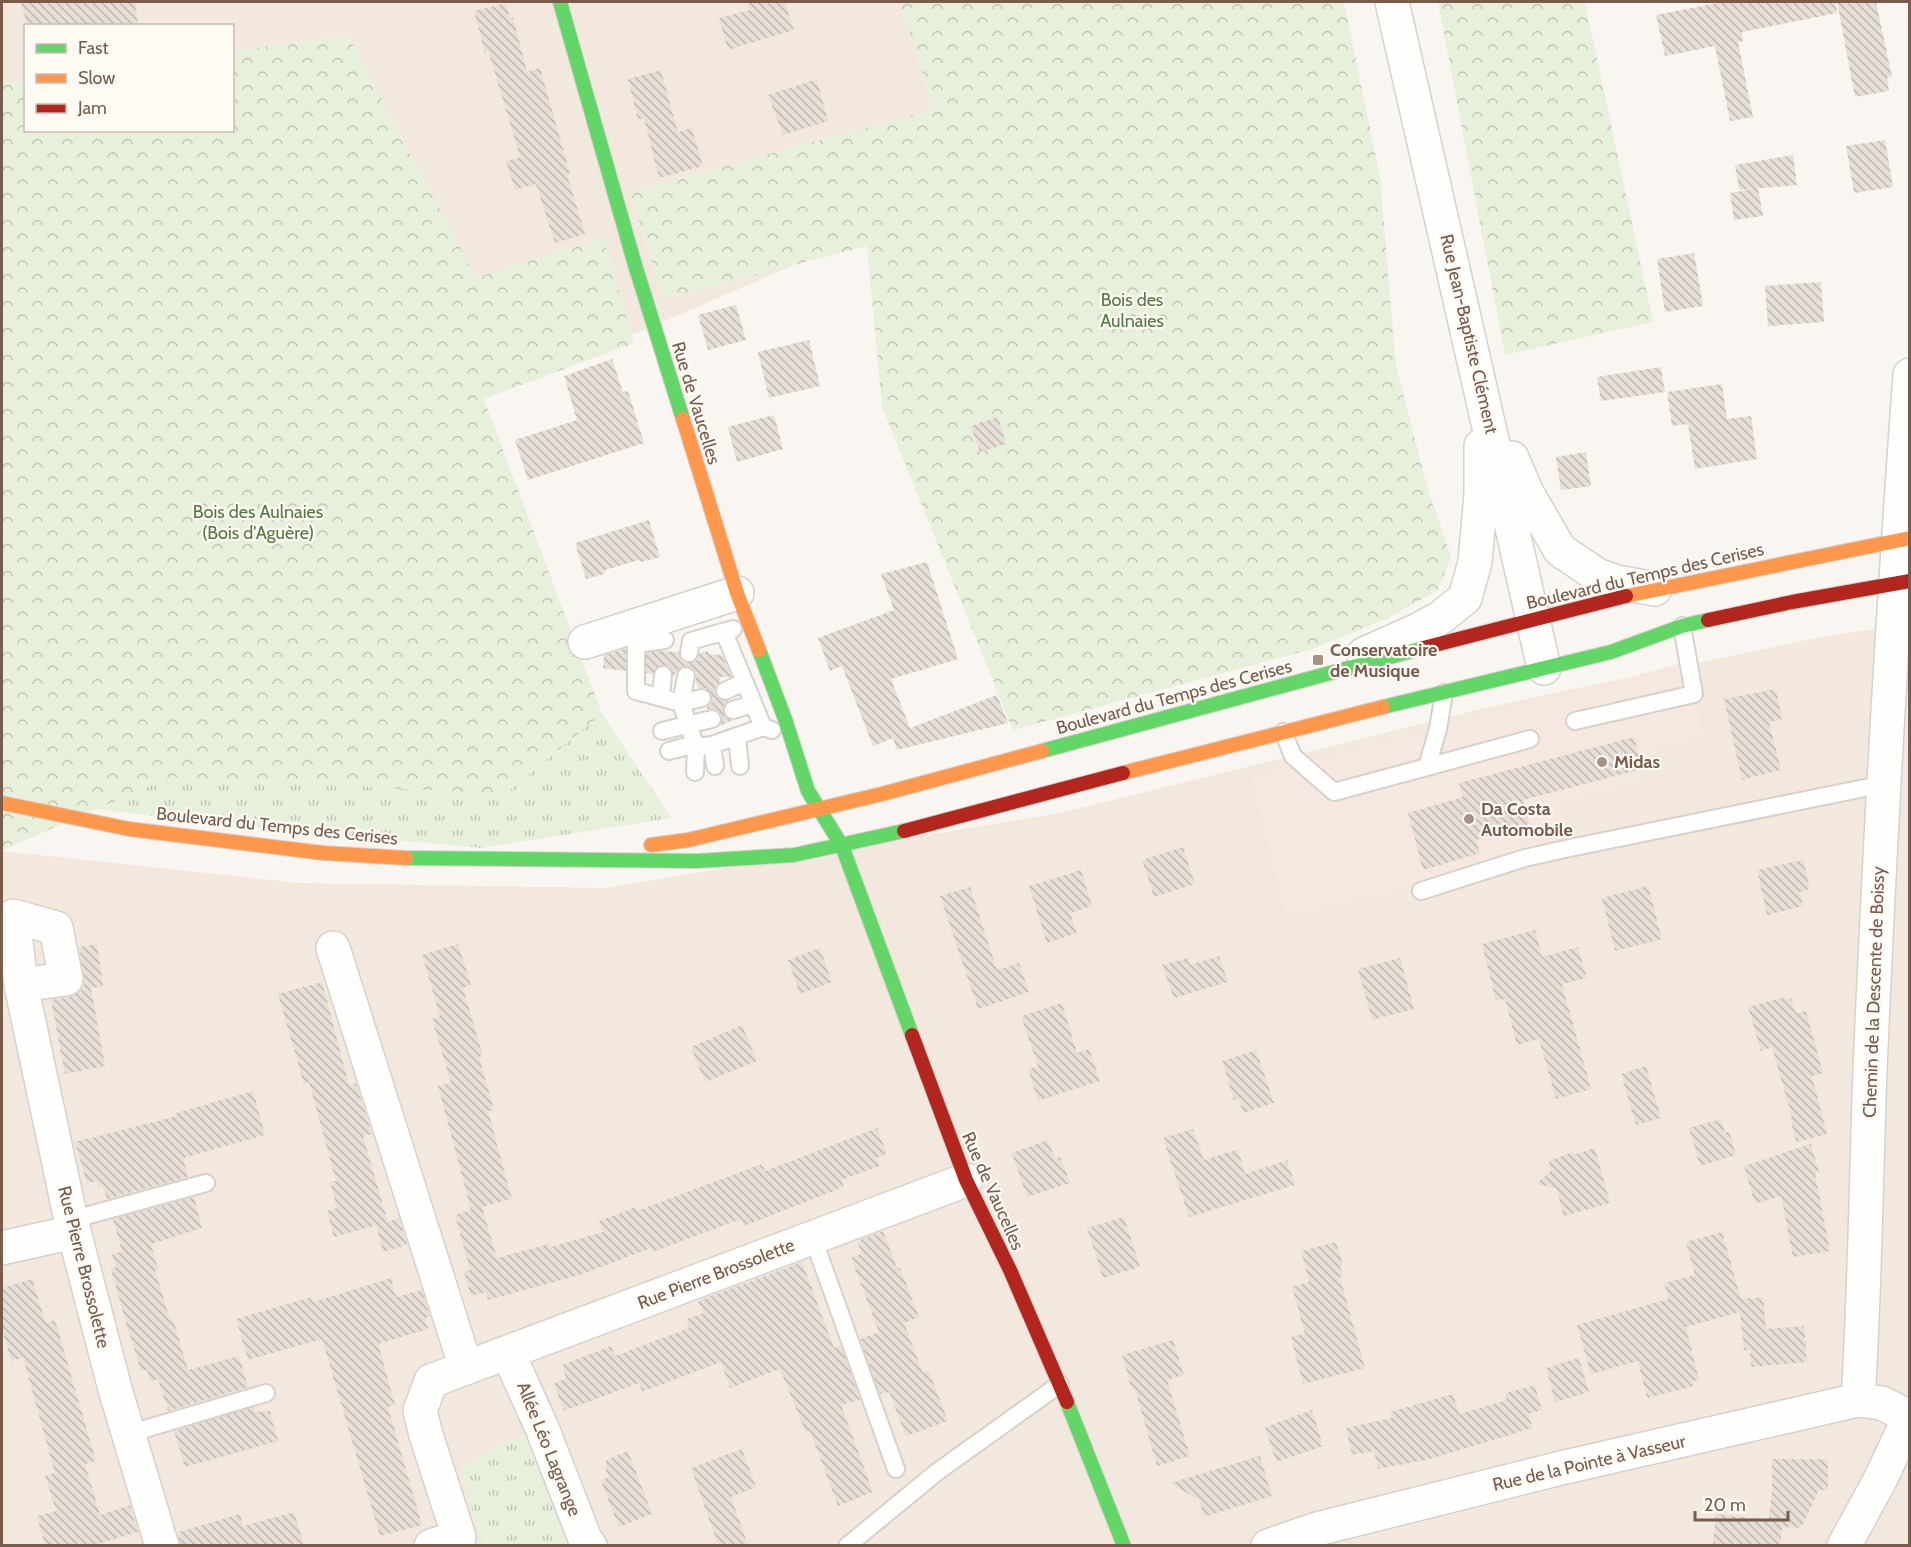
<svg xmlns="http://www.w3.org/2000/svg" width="1911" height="1547" font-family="Cabin,sans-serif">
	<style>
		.residential { fill: #f2e8de }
		.commercial { fill: #f6e8e1 }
		.grass { fill: url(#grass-tufts) }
		.forest { fill: url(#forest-crowns) }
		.building { fill: url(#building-back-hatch) }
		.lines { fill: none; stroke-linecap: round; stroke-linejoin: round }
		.lane-casing { stroke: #d7d1cb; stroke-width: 20 }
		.street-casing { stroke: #d7d1cb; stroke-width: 36 }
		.fast-casing { stroke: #d9d2cb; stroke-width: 16 }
		.slow-casing { stroke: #d9d2cb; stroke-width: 16 }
		.jam-casing { stroke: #d9d2cb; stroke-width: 16 }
		.lane { stroke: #fefefd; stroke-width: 16 }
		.street { stroke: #fefefd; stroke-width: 33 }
		.fast { stroke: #63d668; stroke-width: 14 }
		.slow { stroke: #ff974d; stroke-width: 14 }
		.jam { stroke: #b3261e; stroke-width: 14 }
		.poi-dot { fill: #a69286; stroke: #fffaf3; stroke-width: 2 }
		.labels { text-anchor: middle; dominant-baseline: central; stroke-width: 4.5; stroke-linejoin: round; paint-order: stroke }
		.park-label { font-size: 18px; fill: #537a41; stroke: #fffaf3 }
		.street-label { font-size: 18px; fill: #7a5c4d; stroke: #fffaf3 }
		.poi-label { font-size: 18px; font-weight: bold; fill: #7a5c4d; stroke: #fffaf3; text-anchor: start }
	</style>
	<defs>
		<pattern id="grass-tufts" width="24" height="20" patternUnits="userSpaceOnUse" patternTransform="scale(1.5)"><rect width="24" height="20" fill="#e7f0db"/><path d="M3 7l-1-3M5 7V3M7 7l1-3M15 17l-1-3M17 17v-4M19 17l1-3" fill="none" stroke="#c0c6b4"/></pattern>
		<pattern id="forest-crowns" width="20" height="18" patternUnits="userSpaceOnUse" patternTransform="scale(1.5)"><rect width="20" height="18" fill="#e7f0db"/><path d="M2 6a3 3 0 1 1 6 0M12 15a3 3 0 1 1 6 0" fill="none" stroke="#c0c6b4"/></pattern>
		<pattern id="building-back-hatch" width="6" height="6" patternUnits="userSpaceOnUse" patternTransform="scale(1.5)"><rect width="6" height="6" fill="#e6ded7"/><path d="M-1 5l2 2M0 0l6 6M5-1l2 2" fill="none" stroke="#bfb7b1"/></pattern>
	</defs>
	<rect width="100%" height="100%" fill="#f9f5f0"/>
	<path class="residential" d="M 2,2 L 901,2 L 935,109 L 769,155 L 794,265 L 501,392 L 348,35 L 233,51 L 232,26 L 26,26 L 25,81 L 2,84 Z
		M 1909,624 L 1909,1545 L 2,1545 L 2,851 L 299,883 L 605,888 L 1060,813 L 1498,705 L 1821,637 Z"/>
	<path class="commercial" d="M 1689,661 L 1700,736 L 1635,752 L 1641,780 L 1559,801 L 1565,849 L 1288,914 L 1253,779 Z"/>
	<path class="grass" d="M 602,714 L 671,818 L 482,848 L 243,826 L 78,807 L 2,754 L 504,794 Z
		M 534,1431 L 585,1539 L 560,1545 L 482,1545 L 461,1468 L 498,1446 Z"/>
	<path class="forest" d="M 900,2 L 1344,2 L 1380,177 L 1396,366 L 1428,490 L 1451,556 L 1438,590 L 1384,620 L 1315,648 L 1013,730 L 882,407 L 867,246 L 663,299 L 630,192 L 934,109 Z
		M 1438,2 L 1585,2 L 1653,322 L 1505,355 Z
		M 348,35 L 476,278 L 603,237 L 634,343 L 484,399 L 602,714 L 505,794 L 171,777 L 2,850 L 2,84 L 25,81 L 26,130 L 232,130 L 233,51 Z"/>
	<path class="building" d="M 21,2 L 135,2 L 138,26 L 27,26 Z
		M 747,2 L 785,2 L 794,30 L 728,50 L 719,18 L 750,10 Z
		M 1722,2 L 1836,2 L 1837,13 L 1742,32 L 1743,41 L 1738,42 L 1753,117 L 1730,121 L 1715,46 L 1665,56 L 1656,15 Z
		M 1837,2 L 1876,2 L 1892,77 L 1887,78 L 1889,91 L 1855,97 Z
		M 506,3 L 510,18 L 513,17 L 527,72 L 540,68 L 570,173 L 567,174 L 585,234 L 555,243 L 536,184 L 515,190 L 506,161 L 520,157 L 488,50 L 485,54 L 474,11 Z
		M 661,70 L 678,132 L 692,128 L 703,166 L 659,178 L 644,118 L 638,120 L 628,79 Z
		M 817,79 L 828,121 L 783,135 L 768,95 Z
		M 1885,140 L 1893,187 L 1854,193 L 1846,146 Z
		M 1793,155 L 1797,185 L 1739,190 L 1735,165 Z
		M 1758,188 L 1763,216 L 1734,220 L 1730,193 Z
		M 1694,253 L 1703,306 L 1665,312 L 1657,259 Z
		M 1821,282 L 1824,322 L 1768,326 L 1765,286 Z
		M 736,305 L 746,340 L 708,350 L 698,315 Z
		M 809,340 L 820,386 L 769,398 L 758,352 Z
		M 612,359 L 623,392 L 628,391 L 644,443 L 528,480 L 515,440 L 577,420 L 564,376 Z
		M 1661,367 L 1665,392 L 1601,401 L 1597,377 Z
		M 1722,384 L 1727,419 L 1751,416 L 1757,459 L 1695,469 L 1688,424 L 1672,426 L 1667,392 Z
		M 774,415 L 783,449 L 737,462 L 728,427 Z
		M 998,417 L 1006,444 L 980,452 L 971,426 Z
		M 1586,452 L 1591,486 L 1561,490 L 1556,457 Z
		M 649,520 L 660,557 L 642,562 L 639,560 L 605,570 L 604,574 L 586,579 L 575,543 Z
		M 927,562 L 958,659 L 891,679 L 910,728 L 997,695 L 1008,723 L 897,750 L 893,738 L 873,746 L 842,666 L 830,671 L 818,638 L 894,610 L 881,574 Z
		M 624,649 L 626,649 L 626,671 L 603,668 L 604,655 Z
		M 659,651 L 679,652 L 682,661 L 688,663 L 697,660 L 700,653 L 708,651 L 709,654 L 722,655 L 731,677 L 719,677 L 721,681 L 716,686 L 715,691 L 719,699 L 729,701 L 723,707 L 723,712 L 726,718 L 733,720 L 720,726 L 722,716 L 716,709 L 707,709 L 707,707 L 712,702 L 712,695 L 706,688 L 698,688 L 696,682 L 696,673 L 692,668 L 682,666 L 673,676 L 669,667 L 663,665 L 655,669 L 653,674 L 646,673 L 646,653 Z
		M 1776,689 L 1782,719 L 1769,722 L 1781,770 L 1742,780 L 1724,699 Z
		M 1634,737 L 1642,769 L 1523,800 L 1529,824 L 1476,840 L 1480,853 L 1423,870 L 1408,813 L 1463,797 L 1459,783 Z
		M 1183,847 L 1195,884 L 1154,897 L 1142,860 Z
		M 1803,860 L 1810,889 L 1800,892 L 1803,906 L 1767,915 L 1757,870 Z
		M 1081,870 L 1092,906 L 1070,913 L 1077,933 L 1047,943 L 1029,886 Z
		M 1648,886 L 1662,939 L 1615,951 L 1602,898 Z
		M 970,887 L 997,970 L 1019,963 L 1029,992 L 978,1009 L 940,896 Z
		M 1535,930 L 1542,957 L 1578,947 L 1587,978 L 1562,984 L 1591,1089 L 1556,1099 L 1539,1039 L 1517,1045 L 1505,999 L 1496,1001 L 1482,944 Z
		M 97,944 L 103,986 L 81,990 L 84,985 L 84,976 L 79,947 Z
		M 458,944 L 471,985 L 463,988 L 483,1056 L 479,1057 L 494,1110 L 488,1111 L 512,1199 L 482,1207 L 497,1258 L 549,1244 L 551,1247 L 603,1232 L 599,1221 L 636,1207 L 637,1211 L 762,1164 L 765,1171 L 877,1128 L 887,1154 L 876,1158 L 880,1166 L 841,1180 L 844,1187 L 744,1226 L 741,1219 L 653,1252 L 651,1248 L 580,1275 L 488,1300 L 486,1292 L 471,1296 L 464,1272 L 470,1270 L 455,1215 L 471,1210 L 438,1086 L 451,1083 L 432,1019 L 440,1016 L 422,955 Z
		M 820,948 L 832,982 L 800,994 L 788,960 Z
		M 1219,956 L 1228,982 L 1174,998 L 1162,965 L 1188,958 L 1190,965 Z
		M 1400,958 L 1414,1009 L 1372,1020 L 1358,969 Z
		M 322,982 L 349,1085 L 356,1083 L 372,1134 L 363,1136 L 388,1222 L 399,1218 L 407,1245 L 383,1252 L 376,1225 L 381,1224 L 334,1237 L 327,1211 L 337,1208 L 330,1182 L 336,1181 L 309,1082 L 304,1084 L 278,994 Z
		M 91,988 L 105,1066 L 65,1074 L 51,1000 L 69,997 L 80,990 Z
		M 1785,997 L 1785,1000 L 1791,998 L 1796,1013 L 1806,1011 L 1823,1073 L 1812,1076 L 1827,1134 L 1796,1142 L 1790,1117 L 1792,1117 L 1772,1047 L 1761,1051 L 1748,1007 Z
		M 1062,1003 L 1077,1053 L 1089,1049 L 1100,1081 L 1038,1101 L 1028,1069 L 1038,1066 L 1021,1016 Z
		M 742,1025 L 757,1061 L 705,1082 L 691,1047 Z
		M 1256,1050 L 1274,1103 L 1243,1113 L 1239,1099 L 1234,1100 L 1222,1061 Z
		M 1646,1066 L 1661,1118 L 1636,1125 L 1621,1074 Z
		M 253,1091 L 265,1135 L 183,1158 L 188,1177 L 107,1199 L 103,1187 L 99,1188 L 97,1181 L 87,1184 L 75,1142 L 177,1116 L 176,1113 Z
		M 1721,1119 L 1725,1133 L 1729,1131 L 1736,1155 L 1700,1166 L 1689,1128 Z
		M 1193,1129 L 1204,1160 L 1238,1149 L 1245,1174 L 1287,1160 L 1295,1185 L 1189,1217 L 1163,1138 Z
		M 1048,1140 L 1055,1159 L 1060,1157 L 1070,1183 L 1027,1197 L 1012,1153 Z
		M 1811,1144 L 1819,1172 L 1815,1173 L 1830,1251 L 1793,1257 L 1781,1196 L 1755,1204 L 1744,1166 Z
		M 1595,1148 L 1610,1203 L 1564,1216 L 1556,1188 L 1536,1184 L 1551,1171 L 1549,1161 L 1572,1152 L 1573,1155 Z
		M 194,1197 L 202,1228 L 151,1244 L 158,1269 L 155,1270 L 170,1320 L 173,1319 L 188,1370 L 239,1356 L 248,1387 L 168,1411 L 158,1379 L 150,1381 L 147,1370 L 141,1371 L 127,1326 L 111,1269 L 116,1267 L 112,1254 L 122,1252 L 113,1219 Z
		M 1124,1217 L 1140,1267 L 1103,1278 L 1087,1228 Z
		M 883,1231 L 897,1268 L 900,1268 L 919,1317 L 904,1323 L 923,1373 L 929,1371 L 948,1421 L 906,1436 L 889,1392 L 880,1394 L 860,1339 L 879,1332 L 851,1258 L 862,1254 L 857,1241 Z
		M 1722,1232 L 1741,1299 L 1763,1297 L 1766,1329 L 1804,1326 L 1807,1362 L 1751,1367 L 1750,1350 L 1744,1350 L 1740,1312 L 1686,1327 L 1699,1380 L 1693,1381 L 1694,1386 L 1647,1398 L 1638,1361 L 1591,1374 L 1577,1325 L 1668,1299 L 1664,1283 L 1695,1275 L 1686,1242 Z
		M 1336,1242 L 1343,1265 L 1340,1265 L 1343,1276 L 1340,1277 L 1365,1368 L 1303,1384 L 1291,1337 L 1305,1334 L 1292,1287 L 1309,1282 L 1301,1251 Z
		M 802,1262 L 834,1348 L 841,1346 L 860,1400 L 841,1405 L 873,1492 L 838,1506 L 810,1431 L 806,1433 L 780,1369 L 730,1388 L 721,1362 L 642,1392 L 639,1383 L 564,1411 L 554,1384 L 566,1378 L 562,1365 L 611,1346 L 615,1356 L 689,1328 L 686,1319 L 703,1313 L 698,1301 Z
		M 391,1278 L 396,1297 L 422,1290 L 430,1317 L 425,1318 L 428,1329 L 378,1344 L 395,1405 L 388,1407 L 422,1525 L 380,1536 L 322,1339 L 248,1360 L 236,1319 L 312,1297 L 313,1302 Z
		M 32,1279 L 46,1323 L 55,1320 L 96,1461 L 85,1464 L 100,1515 L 130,1505 L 138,1532 L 95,1545 L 45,1545 L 37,1516 L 56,1511 L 45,1475 L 55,1473 L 23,1358 L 11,1361 L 2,1328 L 2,1288 Z
		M 1173,1340 L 1184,1375 L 1167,1380 L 1190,1456 L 1157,1466 L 1135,1389 L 1132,1390 L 1122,1355 Z
		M 1579,1358 L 1589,1392 L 1555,1402 L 1546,1368 Z
		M 1535,1385 L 1542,1410 L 1528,1414 L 1533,1428 L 1430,1459 L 1378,1469 L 1374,1451 L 1352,1455 L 1346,1428 L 1392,1418 L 1390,1412 L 1453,1394 L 1459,1414 L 1507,1400 L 1505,1393 Z
		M 254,1407 L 255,1412 L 270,1411 L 278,1441 L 185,1467 L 174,1431 Z
		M 1312,1410 L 1323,1446 L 1276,1462 L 1265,1427 Z
		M 742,1449 L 756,1487 L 731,1497 L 748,1545 L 718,1545 L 691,1468 Z
		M 628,1451 L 652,1514 L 619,1527 L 601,1481 L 609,1477 L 606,1470 L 606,1460 Z
		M 1260,1456 L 1272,1496 L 1204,1517 L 1199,1500 L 1170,1483 Z
		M 1772,1459 L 1828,1459 L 1828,1490 L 1819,1490 L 1801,1528 L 1782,1527 L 1780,1545 L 1713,1545 L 1716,1514 L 1769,1520 L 1772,1491 Z
		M 294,1512 L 304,1545 L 180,1545 L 178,1532 L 240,1514 L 243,1526 Z"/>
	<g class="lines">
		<g class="lane-casing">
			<path id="lane" d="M 724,632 L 763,727 L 772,730
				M 665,640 L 636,644 L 636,691 L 681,703 L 702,698
				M 689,653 L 691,641 L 733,629
				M 686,676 L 681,703 L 696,747 L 712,745 L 763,727
				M 725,691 L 744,682
				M 661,697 L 663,675
				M 733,710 L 753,704
				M 1575,721 L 1694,694 L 1682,626
				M 662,731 L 712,719
				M 1283,732 L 1293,756 L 1334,792 L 1427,767 L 1438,729 L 1444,693
				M 737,737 L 740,766
				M 712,745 L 715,766
				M 669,751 L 684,747 L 696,747 L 695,772
				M 1427,767 L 1530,739
				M 1421,891 L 1525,858 L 1565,849 L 1884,784
				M 71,1220 L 206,1183
				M 813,1238 L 896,1469
				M 128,1434 L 266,1393
				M 847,1546 L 937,1472 L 1060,1384"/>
		</g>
		<g class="street-casing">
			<path id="street" d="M 1392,2 L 1544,668
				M 1512,458 L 1527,493 L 1560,550 L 1597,575 L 1617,582 L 1655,589
				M 585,642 L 737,593
				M 1364,654 L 1418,630 L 1440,618 L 1465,598 L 1475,562 L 1481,495 L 1481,446
				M 333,948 L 466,1368
				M 21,985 L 66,979 L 56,928 L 13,916 L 21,985 L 71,1220 L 115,1389 L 162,1546
				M 2,1248 L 74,1232
				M 508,1353 L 542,1428 L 585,1539 L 590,1546
				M 1858,1400 C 1865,1290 1866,1180 1870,1070 C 1880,838 1893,606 1910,375
				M 431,1546 L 459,1537 L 426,1435 L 420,1411 L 431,1381 L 966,1180
				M 1268,1546 L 1317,1529 L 1561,1468 L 1858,1400 L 1882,1403 L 1909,1417
				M 1844,1546 L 1880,1480 L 1910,1416"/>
		</g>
		<g class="fast-casing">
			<path id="fast" d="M 560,2 L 635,265 L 683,419
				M 759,650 L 785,719 L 808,791 L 842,846 L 912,1035
				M 1383,707 L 1611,652 L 1682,626 L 1708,620
				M 1042,751 L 1423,648
				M 406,858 L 698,861 L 794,855 L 904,831
				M 1067,1402 L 1124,1546"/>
		</g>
		<g class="slow-casing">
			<path id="slow" d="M 683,419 L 737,593 L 759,650
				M 1626,596 L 1910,538
				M 1123,773 L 1383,707
				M 2,803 L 129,829 L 323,853 L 406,858
				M 651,845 L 688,840 L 882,794 L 1042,751"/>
		</g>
		<g class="jam-casing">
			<path id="jam" d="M 1708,620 L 1792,602 L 1910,581
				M 1423,648 L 1626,596
				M 904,831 L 1123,773
				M 912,1035 L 966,1180 L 1010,1270 L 1067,1402"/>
		</g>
		<use href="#lane" class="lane"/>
		<use href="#street" class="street"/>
		<use href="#fast" class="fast"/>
		<use href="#slow" class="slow"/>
		<use href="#jam" class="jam"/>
	</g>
	<g class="poi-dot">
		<rect x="1312" y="654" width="12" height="12" rx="3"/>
		<circle cx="1602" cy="762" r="6"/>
		<circle cx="1469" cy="819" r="6"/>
	</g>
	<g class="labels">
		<g class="park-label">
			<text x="1132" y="300">Bois des<tspan x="1132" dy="21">Aulnaies</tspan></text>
			<text x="258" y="512">Bois des Aulnaies<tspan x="258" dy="21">(Bois d'Aguère)</tspan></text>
		</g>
		<g class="street-label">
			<text transform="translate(1469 334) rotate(77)">Rue Jean-Baptiste Clément</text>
			<text transform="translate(696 403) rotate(73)">Rue de Vaucelles</text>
			<text transform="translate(1645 576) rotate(-13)">Boulevard du Temps des Cerises</text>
			<text transform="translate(1174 697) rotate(-15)">Boulevard du Temps des Cerises</text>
			<text transform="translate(277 826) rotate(6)">Boulevard du Temps des Cerises</text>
			<text transform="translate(1874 992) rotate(-88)">Chemin de la Descente de Boissy</text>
			<text transform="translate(993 1191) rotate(66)">Rue de Vaucelles</text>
			<text transform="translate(84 1267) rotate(76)">Rue Pierre Brossolette</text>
			<text transform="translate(716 1274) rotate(-21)">Rue Pierre Brossolette</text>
			<text transform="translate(549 1449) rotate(68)">Allée Léo Lagrange</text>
			<text transform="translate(1589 1463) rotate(-13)">Rue de la Pointe à Vasseur</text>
		</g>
		<g class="poi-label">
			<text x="1330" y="650">Conservatoire<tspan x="1330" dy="21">de Musique</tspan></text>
			<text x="1614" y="762">Midas</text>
			<text x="1481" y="809">Da Costa<tspan x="1481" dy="21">Automobile</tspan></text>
		</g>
	</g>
	<rect width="1911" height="1547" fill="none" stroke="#7a5c4d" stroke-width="6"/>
	<rect x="24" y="24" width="210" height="108" fill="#fffaf3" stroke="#cabbb1" stroke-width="1.5"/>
	<rect x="36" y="44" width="30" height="9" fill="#63d668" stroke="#cabbb1" stroke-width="1.5"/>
	<text x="78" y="54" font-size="18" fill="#7a5c4d">Fast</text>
	<rect x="36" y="74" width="30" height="9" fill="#ff974d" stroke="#cabbb1" stroke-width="1.5"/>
	<text x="78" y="84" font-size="18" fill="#7a5c4d">Slow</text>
	<rect x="36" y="104" width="30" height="9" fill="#b3261e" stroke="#cabbb1" stroke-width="1.5"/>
	<text x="78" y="114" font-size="18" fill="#7a5c4d">Jam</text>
	<path d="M1695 1511v9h93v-9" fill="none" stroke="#7a5c4d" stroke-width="3"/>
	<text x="1704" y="1511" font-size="18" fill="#7a5c4d" stroke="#fffaf3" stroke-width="4.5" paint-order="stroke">20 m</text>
</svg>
